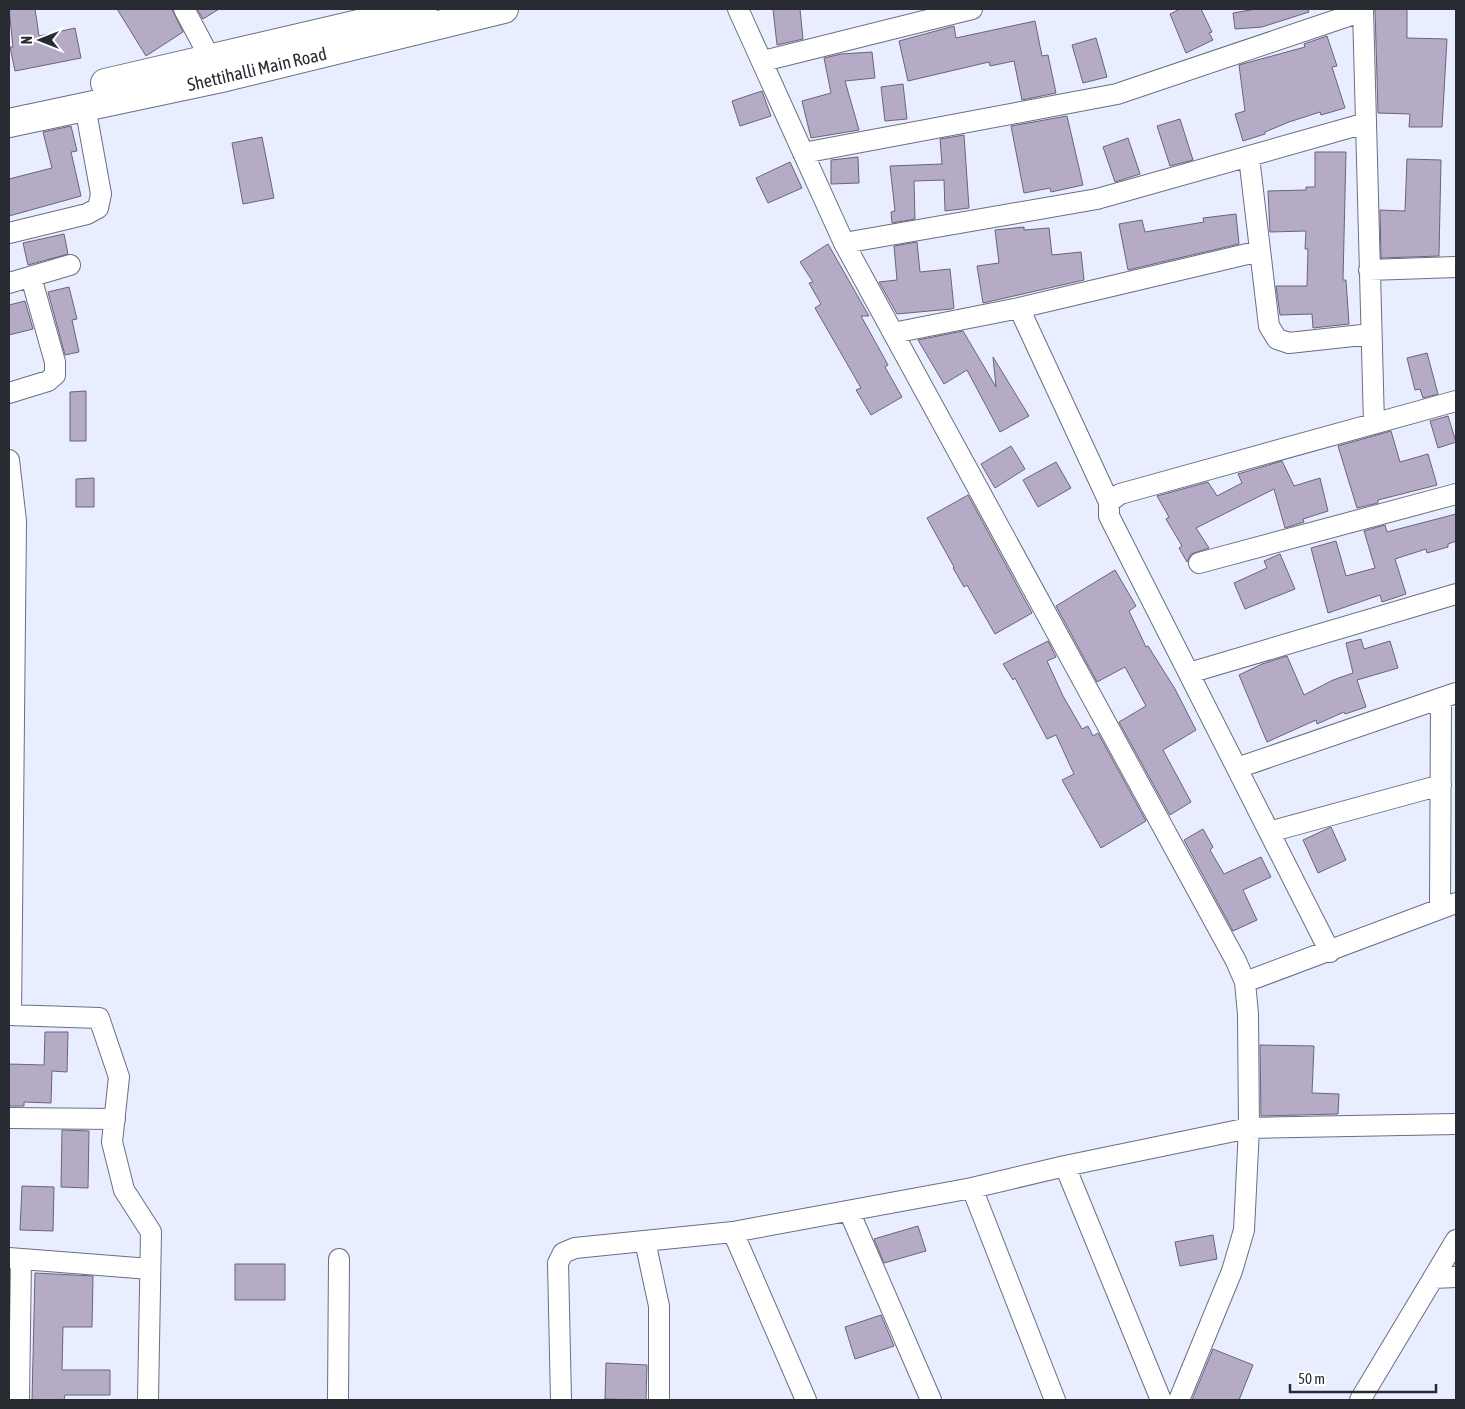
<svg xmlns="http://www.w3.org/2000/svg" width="1465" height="1409" font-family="'Asap Condensed',sans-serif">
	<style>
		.building { fill: #b6abc7; stroke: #6b6476 }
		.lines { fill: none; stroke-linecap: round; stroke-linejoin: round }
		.minor-casing { stroke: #696f81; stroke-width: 22 }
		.secondary-casing { stroke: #696f81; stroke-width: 30 }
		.minor { stroke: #fff; stroke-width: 20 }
		.secondary { stroke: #fff; stroke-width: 28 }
		.labels { text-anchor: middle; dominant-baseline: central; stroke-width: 5; stroke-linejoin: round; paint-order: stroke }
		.street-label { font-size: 18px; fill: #282b32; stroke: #fff }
	</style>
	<rect width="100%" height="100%" fill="#e8eeff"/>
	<path class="building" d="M 9,9 L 35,9 L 39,36 L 75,28 L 81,58 L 15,71 L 10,47 L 13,47 Z
		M 117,9 L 172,9 L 183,32 L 146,56 Z
		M 197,9 L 219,9 L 203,19 Z
		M 773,9 L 800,9 L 803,39 L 777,45 Z
		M 1180,9 L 1201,9 L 1212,32 L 1209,33 L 1213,40 L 1186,53 L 1170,14 Z
		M 1256,9 L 1308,9 L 1309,12 L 1262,27 L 1235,29 L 1233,13 Z
		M 1375,9 L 1407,9 L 1407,38 L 1447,39 L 1442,127 L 1409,127 L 1410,114 L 1378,113 Z
		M 1035,21 L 1042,56 L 1048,55 L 1056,93 L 1022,100 L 1014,61 L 990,66 L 989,62 L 908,81 L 899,41 L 954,26 L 956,38 Z
		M 1327,36 L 1337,66 L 1332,67 L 1345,108 L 1321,115 L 1320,112 L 1289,122 L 1265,132 L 1265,134 L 1243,141 L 1235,114 L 1245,111 L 1239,65 L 1305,47 L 1304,44 Z
		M 1096,38 L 1107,77 L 1083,83 L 1072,45 Z
		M 872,52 L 875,78 L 845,81 L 859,130 L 811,138 L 802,101 L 831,93 L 824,58 L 841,54 Z
		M 903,84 L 907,119 L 885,121 L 881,87 Z
		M 762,91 L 771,116 L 740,126 L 732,101 Z
		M 1067,116 L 1083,185 L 1051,192 L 1050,188 L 1024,193 L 1011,126 Z
		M 1180,119 L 1193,160 L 1170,166 L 1157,126 Z
		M 71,126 L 77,151 L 71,152 L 81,196 L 9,216 L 9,179 L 52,168 L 43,132 Z
		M 964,135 L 969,208 L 945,211 L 944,180 L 914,181 L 915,219 L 892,223 L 891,212 L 895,211 L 890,166 L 942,164 L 940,139 Z
		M 262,137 L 274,198 L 243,204 L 232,143 Z
		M 1128,138 L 1140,174 L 1115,182 L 1103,147 Z
		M 1315,152 L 1346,152 L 1343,280 L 1346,280 L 1349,324 L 1313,328 L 1312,314 L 1280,315 L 1276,286 L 1307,286 L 1308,249 L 1305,249 L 1306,231 L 1270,232 L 1268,191 L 1306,190 L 1306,187 L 1315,187 Z
		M 858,157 L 859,183 L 831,184 L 831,160 Z
		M 1407,159 L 1441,160 L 1439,256 L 1381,258 L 1380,210 L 1405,211 Z
		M 790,162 L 802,188 L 768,203 L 756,178 Z
		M 1236,214 L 1239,244 L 1128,270 L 1119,224 L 1142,220 L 1145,232 L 1204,222 L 1203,218 Z
		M 1024,227 L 1024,230 L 1049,228 L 1052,255 L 1081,252 L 1084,280 L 983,303 L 977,266 L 999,263 L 995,230 Z
		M 64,234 L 68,254 L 28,265 L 23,243 Z
		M 917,242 L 920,272 L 950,269 L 954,308 L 951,309 L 897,314 L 879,282 L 897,280 L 894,246 Z
		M 828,244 L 869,316 L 861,316 L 888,365 L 885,367 L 902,397 L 871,415 L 856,390 L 861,388 L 815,308 L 821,304 L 809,283 L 813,282 L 800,262 Z
		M 69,287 L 77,319 L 72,320 L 79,352 L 65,355 L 48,292 Z
		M 25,301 L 33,329 L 9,335 L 9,305 Z
		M 963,331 L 996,387 L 993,357 L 1029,416 L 1000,432 L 967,370 L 944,384 L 918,340 Z
		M 1427,353 L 1438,394 L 1423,398 L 1420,389 L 1415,390 L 1407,358 Z
		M 86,391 L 86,441 L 70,441 L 70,392 Z
		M 1448,416 L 1456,442 L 1438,448 L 1430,421 Z
		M 1391,431 L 1400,462 L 1428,454 L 1437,485 L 1378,500 L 1378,503 L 1357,508 L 1338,446 Z
		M 1011,446 L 1025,469 L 995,488 L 981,464 Z
		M 1282,461 L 1294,486 L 1320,478 L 1328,511 L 1303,519 L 1304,522 L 1285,528 L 1274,489 L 1196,528 L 1209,548 L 1191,554 L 1187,562 L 1179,548 L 1182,546 L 1166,519 L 1169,517 L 1157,496 L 1208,482 L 1217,496 L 1242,483 L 1238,474 Z
		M 1056,462 L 1071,488 L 1038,507 L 1023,480 Z
		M 94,478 L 94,507 L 76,507 L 76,479 Z
		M 968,495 L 1032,613 L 995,634 L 967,585 L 964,587 L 953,568 L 954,567 L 927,518 Z
		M 1456,514 L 1456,541 L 1448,544 L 1448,547 L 1427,553 L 1426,549 L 1395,559 L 1406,594 L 1382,602 L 1380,595 L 1328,613 L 1311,548 L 1336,541 L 1346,576 L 1375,568 L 1364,531 L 1385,525 L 1387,532 Z
		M 1280,554 L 1295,589 L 1245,609 L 1234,583 L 1267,568 L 1264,561 Z
		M 1115,570 L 1136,606 L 1129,611 L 1146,647 L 1148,646 L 1175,689 L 1196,730 L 1163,750 L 1191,802 L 1170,815 L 1119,722 L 1146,706 L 1125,667 L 1097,682 L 1056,606 Z
		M 1361,639 L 1364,649 L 1390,641 L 1398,668 L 1357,680 L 1366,707 L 1345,714 L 1344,712 L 1317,724 L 1316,720 L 1267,742 L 1239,675 L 1262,664 L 1287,656 L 1304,695 L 1333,680 L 1353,673 L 1346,643 Z
		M 1048,641 L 1056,657 L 1047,661 L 1063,696 L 1082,729 L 1088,726 L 1093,736 L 1098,733 L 1146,821 L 1101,848 L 1062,780 L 1074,774 L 1056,735 L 1047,739 L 1015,678 L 1013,680 L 1003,664 Z
		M 1331,827 L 1346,860 L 1318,873 L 1303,840 Z
		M 1203,829 L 1213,847 L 1210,850 L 1224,874 L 1261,857 L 1271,877 L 1243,890 L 1257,920 L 1233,931 L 1184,840 Z
		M 45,1032 L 68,1032 L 67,1072 L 52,1071 L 51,1103 L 24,1102 L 24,1106 L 9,1106 L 9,1064 L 44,1065 Z
		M 1260,1045 L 1314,1046 L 1312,1093 L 1339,1094 L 1338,1114 L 1261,1116 Z
		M 62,1130 L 89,1131 L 88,1188 L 61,1187 Z
		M 22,1186 L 54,1187 L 53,1231 L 20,1230 Z
		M 918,1226 L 926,1251 L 884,1263 L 874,1239 Z
		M 1213,1235 L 1217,1259 L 1180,1266 L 1175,1242 Z
		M 235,1264 L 285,1264 L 285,1300 L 235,1300 Z
		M 35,1273 L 93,1276 L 92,1327 L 63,1327 L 62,1370 L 110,1370 L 110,1395 L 65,1395 L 64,1400 L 32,1400 Z
		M 881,1315 L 894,1346 L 855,1359 L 845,1327 Z
		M 1213,1349 L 1253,1365 L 1239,1400 L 1192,1400 Z
		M 606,1363 L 647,1365 L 646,1400 L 605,1399 Z"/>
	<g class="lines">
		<g class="minor-casing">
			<path id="minor" d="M 184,9 L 210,58
				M 738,9 L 844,243 L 1236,961 L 1245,982 L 1248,1014 L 1249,1128 L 1244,1230 L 1232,1271 L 1179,1400
				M 1363,9 L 1374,424
				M 763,61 L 972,9
				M 803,153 L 1117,94 L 1363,11
				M 1249,157 L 1269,326 L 1277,339 L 1289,343 L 1371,334
				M 9,233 L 87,214 L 98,208 L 101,194 L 85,106
				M 844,243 L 1097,199 L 1366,123
				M 1369,270 L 1456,267
				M 9,283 L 70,265
				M 1019,308 L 1109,502
				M 893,333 L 1019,308 L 1260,251
				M 9,393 L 48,381 L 55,375 L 55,362 L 31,277
				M 9,460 L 16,521 L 11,1015
				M 1199,563 L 1456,494
				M 1189,673 L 1456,594
				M 1237,768 L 1456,693
				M 1269,832 L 1441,785
				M 1440,908 L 1441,698
				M 1330,952 L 1109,516 L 1109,502 L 1120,494 L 1456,401
				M 1245,982 L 1456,903
				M 9,1015 L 99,1018 L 119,1077 L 112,1142 L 124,1190 L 151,1232 L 148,1400
				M 9,1118 L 115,1119
				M 1065,1166 L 1161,1400
				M 972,1188 L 1055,1400
				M 849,1211 L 931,1400
				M 733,1232 L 806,1400
				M 645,1241 L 659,1306 L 659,1400
				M 9,1258 L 150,1269
				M 1433,1278 L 1456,1277
				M 19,1400 L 21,1259
				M 338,1400 L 339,1259
				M 561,1400 L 558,1263 L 563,1253 L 575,1248 L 733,1232 L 972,1188 L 1065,1166 L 1249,1128 L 1456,1124
				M 1360,1400 L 1456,1240"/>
		</g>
		<g class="secondary-casing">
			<path id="secondary" d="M 105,83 L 423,9
				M 9,123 L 226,77 L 504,9"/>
		</g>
		<use href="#minor" class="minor"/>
		<use href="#secondary" class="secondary"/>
	</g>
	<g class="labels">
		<g class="street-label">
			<text transform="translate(257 69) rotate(-13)">Shettihalli Main Road</text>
		</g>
	</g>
	<rect width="1465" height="1409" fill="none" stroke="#282b32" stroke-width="20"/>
	<g transform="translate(40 40) rotate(270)" stroke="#ffffff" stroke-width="4" paint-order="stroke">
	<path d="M0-4L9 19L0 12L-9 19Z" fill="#282b32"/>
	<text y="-8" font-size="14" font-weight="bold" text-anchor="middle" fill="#282b32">N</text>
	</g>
	<path d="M1290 1384v8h146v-8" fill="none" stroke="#282b32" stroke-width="2.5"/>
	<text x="1298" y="1384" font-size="15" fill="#282b32" stroke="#ffffff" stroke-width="4" paint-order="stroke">50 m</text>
</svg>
